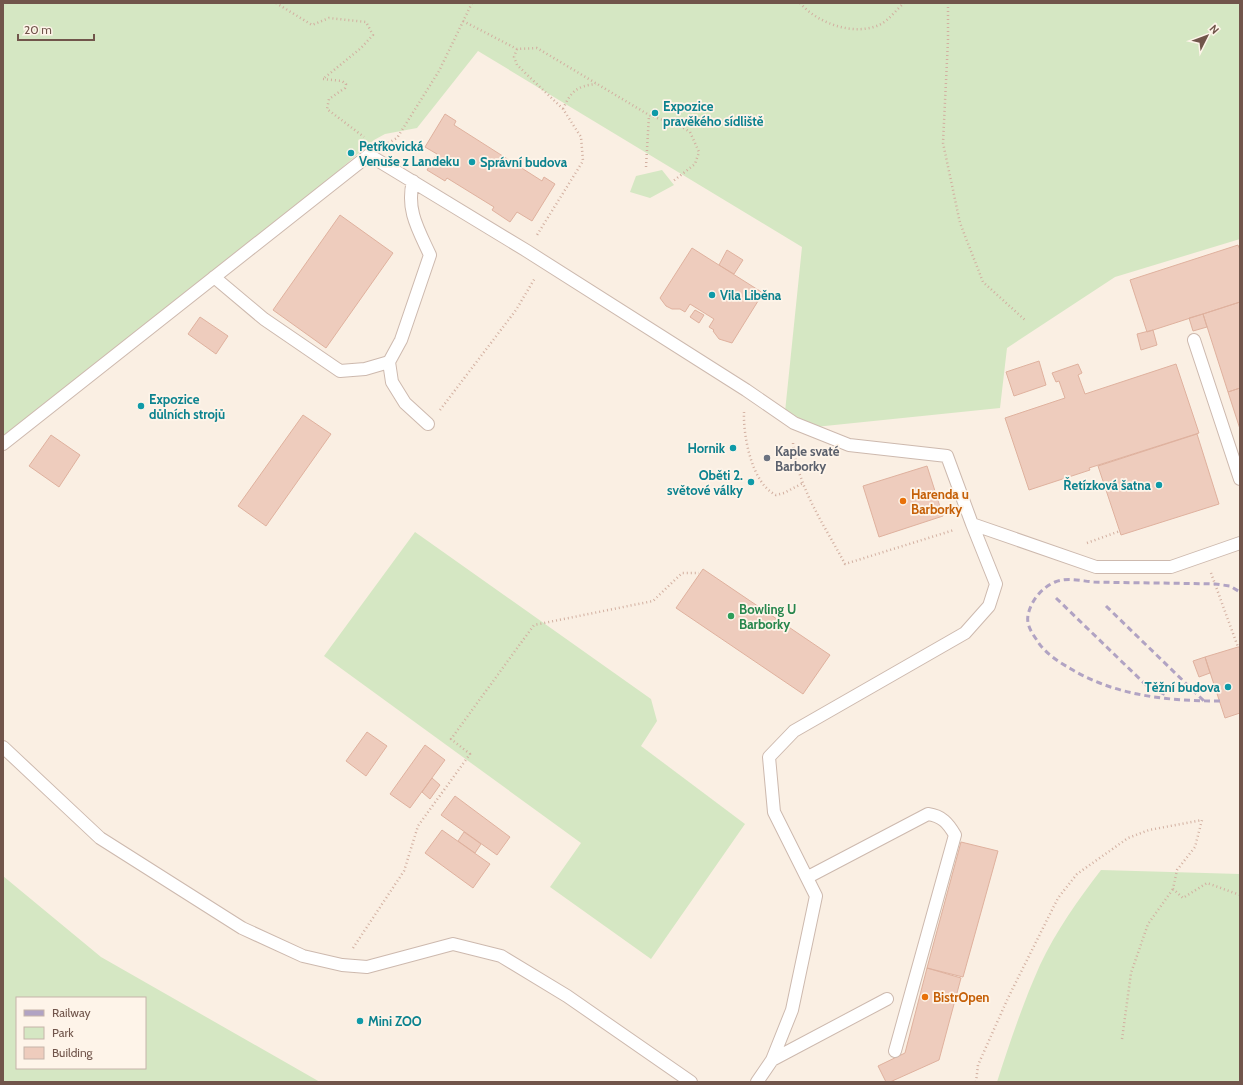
<svg xmlns="http://www.w3.org/2000/svg" width="1243" height="1085" font-family="Cabin,sans-serif">
	<style>
		.green { fill: #d5e7c3; fill-rule: evenodd }
		.building { fill: #eeccbd; stroke: #dfb19e }
		.lines { fill: none; stroke-linecap: round; stroke-linejoin: round }
		.lane-casing { stroke: #cdb9ae; stroke-width: 14 }
		.path { stroke: #d2afa0; stroke-width: 2.5; stroke-dasharray: 1 3; stroke-linecap: butt }
		.lane { stroke: #fff; stroke-width: 12 }
		.rail { stroke: #b1a3c3; stroke-width: 3; stroke-dasharray: 6 4; stroke-linecap: butt }
		.culture-dot { fill: #0f9aa8; stroke: #fef4e9; stroke-width: 1.5 }
		.worship-dot { fill: #6b7280; stroke: #fef4e9; stroke-width: 1.5 }
		.food-dot { fill: #e8710a; stroke: #fef4e9; stroke-width: 1.5 }
		.leisure-dot { fill: #2e9e5b; stroke: #fef4e9; stroke-width: 1.5 }
		.labels { text-anchor: middle; dominant-baseline: central; stroke-width: 3.5; stroke-linejoin: round; paint-order: stroke }
		.culture-label { font-size: 13px; font-weight: bold; fill: #0d838f; stroke: #fef4e9; text-anchor: start }
		.worship-label { font-size: 13px; font-weight: bold; fill: #5b616d; stroke: #fef4e9; text-anchor: start }
		.food-label { font-size: 13px; font-weight: bold; fill: #c56008; stroke: #fef4e9; text-anchor: start }
		.leisure-label { font-size: 13px; font-weight: bold; fill: #27864d; stroke: #fef4e9; text-anchor: start }
	</style>
	<rect width="100%" height="100%" fill="#faefe3"/>
	<path class="green" d="M 3,3 L 1240,3 L 1240,239 L 1115,277 L 1007,348 L 1000,408 L 815,427 L 785,412 L 802,247 L 478,51 L 417,128 L 385,134 L 374,140 L 323,184 L 3,437 Z
		M 662,170 L 674,185 L 650,198 L 630,192 L 636,176 Z
		M 415,532 L 651,699 L 657,721 L 641,746 L 745,824 L 651,959 L 550,887 L 581,843 L 324,656 Z
		M 1101,870 L 1240,874 L 1240,1082 L 997,1082 C 1010,1042 1023,1003 1040,965 C 1056,931 1078,900 1101,870 Z
		M 3,876 L 101,957 L 320,1082 L 3,1082 ZM 17,998 L 145,998 L 145,1068 L 17,1068 Z"/>
	<path class="building" d="M 445,114 L 456,121 L 454,125 L 542,181 L 544,177 L 555,184 L 532,221 L 517,212 L 510,222 L 492,210 L 494,207 L 447,178 L 445,181 L 427,170 L 437,154 L 425,147 Z
		M 340,215 L 393,253 L 326,348 L 273,310 Z
		M 1238,245 L 1240,250 L 1240,302 L 1147,332 L 1130,280 Z
		M 692,248 L 763,293 L 732,343 L 719,339 L 713,331 L 714,330 L 709,327 L 714,319 L 690,304 L 685,312 L 680,309 L 672,309 L 666,306 L 660,298 Z
		M 727,250 L 743,260 L 734,274 L 719,265 Z
		M 1240,302 L 1240,388 L 1228,392 L 1203,314 Z
		M 695,310 L 704,315 L 699,323 L 690,317 Z
		M 1203,314 L 1207,327 L 1193,331 L 1189,318 Z
		M 200,317 L 228,336 L 216,354 L 188,334 Z
		M 1153,330 L 1157,345 L 1141,350 L 1137,334 Z
		M 1039,361 L 1046,385 L 1014,396 L 1006,372 Z
		M 1078,364 L 1082,373 L 1078,375 L 1085,394 L 1176,364 L 1199,433 L 1089,468 L 1090,470 L 1029,490 L 1005,418 L 1065,398 L 1059,381 L 1056,382 L 1052,373 Z
		M 1240,388 L 1240,429 L 1228,392 Z
		M 303,415 L 331,434 L 266,526 L 238,506 Z
		M 1197,434 L 1219,504 L 1121,535 L 1098,466 Z
		M 51,435 L 80,455 L 59,487 L 29,466 Z
		M 927,466 L 943,516 L 879,537 L 863,486 Z
		M 703,569 L 830,655 L 803,694 L 676,608 Z
		M 1238,647 L 1240,647 L 1240,713 L 1225,718 L 1205,657 Z
		M 1205,657 L 1210,673 L 1199,677 L 1193,661 Z
		M 367,732 L 387,746 L 366,776 L 346,761 Z
		M 425,745 L 445,760 L 410,808 L 390,794 Z
		M 432,778 L 440,785 L 430,799 L 422,792 Z
		M 455,796 L 510,837 L 497,855 L 441,815 Z
		M 442,830 L 490,864 L 473,888 L 425,853 Z
		M 464,832 L 481,844 L 475,853 L 458,841 Z
		M 961,842 L 998,851 L 963,977 L 927,968 Z
		M 927,968 L 961,978 L 939,1060 L 890,1082 L 886,1082 L 878,1066 L 905,1053 Z"/>
	<g class="lines">
		<g class="lane-casing">
			<path id="lane" d="M 413,181 C 406,210 418,229 430,255 L 401,340 L 389,362 L 392,382 L 405,403 L 428,424
				M 214,277 L 264,319 L 340,371 L 365,369 L 389,362
				M 1194,340 L 1240,479
				M 3,444 L 369,155 L 527,251 L 746,390 L 794,423 L 849,445 L 947,456 L 972,524 L 1096,567 L 1171,567 L 1240,543
				M 3,747 L 100,838 L 242,928 L 303,956 L 342,965 L 367,967 L 453,944 L 501,956 L 567,996 L 691,1082
				M 808,877 L 928,814 C 942,816 948,823 955,835 L 895,1051
				M 772,1060 L 887,999
				M 757,1082 L 772,1060 L 792,1010 L 816,896 L 774,812 L 769,757 L 794,731 L 965,633 L 989,606 L 996,584 L 972,524"/>
		</g>
		<path class="path" d="M 276,3 L 312,25 L 329,18 L 366,22 L 373,35 L 361,48 L 323,79
			M 800,3 C 818,24 856,37 881,24 C 889,20 897,9 904,3
			M 948,3 L 948,40 L 943,143 L 960,223 L 983,282 L 1025,320
			M 463,21 L 517,49 L 537,48 L 649,115 L 682,127 L 690,132 L 699,152 L 695,164 L 672,182
			M 517,49 L 514,57 L 517,65 L 563,109 L 581,137 L 583,161 L 537,235
			M 323,79 L 342,81 L 346,84 L 345,88 L 329,99 L 327,109 L 364,137
			M 563,109 C 571,91 577,86 596,84
			M 388,143 L 397,138 L 439,71 L 472,3
			M 646,167 L 649,115
			M 440,410 L 516,310 L 535,278
			M 744,412 C 743,436 752,484 776,495 L 784,493 L 803,483
			M 793,443 C 797,487 825,526 845,564 L 954,530
			M 1087,543 L 1120,531
			M 1211,573 L 1238,647
			M 353,948 L 404,871 L 418,826 L 470,754 L 451,739 L 534,625 L 653,601 L 682,573 L 699,573
			M 1122,1039 L 1131,973 L 1148,924 L 1173,889
			M 976,1082 L 978,1065 L 1008,998 L 1058,898 L 1077,874 L 1128,838 L 1149,830 L 1202,820 L 1195,847 L 1177,870 L 1173,889 L 1183,898 L 1207,883 L 1240,895"/>
		<use href="#lane" class="lane"/>
		<path class="rail" d="M 1056,598 L 1146,685 L 1168,696
			M 1106,606 L 1204,701
			M 1220,701 C 1168,701 1116,696 1071,669 C 1059,662 1046,654 1038,642 C 1033,634 1026,626 1028,615 C 1031,601 1041,588 1055,582 C 1068,577 1081,581 1094,582 C 1134,583 1175,583 1215,584 L 1230,586 L 1240,592"/>
	</g>
	<g class="culture-dot">
		<circle cx="655" cy="113" r="4"/>
		<circle cx="351" cy="153" r="4"/>
		<circle cx="472" cy="162" r="4"/>
		<circle cx="712" cy="295" r="4"/>
		<circle cx="141" cy="406" r="4"/>
		<circle cx="733" cy="448" r="4"/>
		<circle cx="751" cy="482" r="4"/>
		<circle cx="1159" cy="485" r="4"/>
		<circle cx="1228" cy="687" r="4"/>
		<circle cx="360" cy="1021" r="4"/>
	</g>
	<circle class="worship-dot" cx="767" cy="458" r="4"/>
	<g class="food-dot">
		<circle cx="903" cy="501" r="4"/>
		<circle cx="925" cy="997" r="4"/>
	</g>
	<circle class="leisure-dot" cx="731" cy="616" r="4"/>
	<g class="labels">
		<g class="culture-label">
			<text x="663" y="106">Expozice<tspan x="663" dy="15">pravěkého sídliště</tspan></text>
			<text x="359" y="146">Petřkovická<tspan x="359" dy="15">Venuše z Landeku</tspan></text>
			<text x="480" y="162">Správní budova</text>
			<text x="720" y="295">Vila Liběna</text>
			<text x="149" y="399">Expozice<tspan x="149" dy="15">důlních strojů</tspan></text>
			<text x="725" y="448" text-anchor="end">Hornik</text>
			<text x="743" y="475" text-anchor="end">Oběti 2.<tspan x="743" dy="15">světové války</tspan></text>
			<text x="1151" y="485" text-anchor="end">Řetízková šatna</text>
			<text x="1220" y="687" text-anchor="end">Těžní budova</text>
			<text x="368" y="1021">Mini ZOO</text>
		</g>
		<g class="worship-label">
			<text x="775" y="451">Kaple svaté<tspan x="775" dy="15">Barborky</tspan></text>
		</g>
		<g class="food-label">
			<text x="911" y="494">Harenda u<tspan x="911" dy="15">Barborky</tspan></text>
			<text x="933" y="997">BistrOpen</text>
		</g>
		<g class="leisure-label">
			<text x="739" y="609">Bowling U<tspan x="739" dy="15">Barborky</tspan></text>
		</g>
	</g>
	<rect width="1243" height="1085" fill="none" stroke="#71554b" stroke-width="8"/>
	<rect x="16" y="997" width="130" height="72" fill="#fef4e9" stroke="#c6b4aa"/>
	<rect x="24" y="1010" width="20" height="6" fill="#b1a3c3" stroke="#c6b4aa"/>
	<text x="52" y="1017" font-size="12" fill="#71554b">Railway</text>
	<rect x="24" y="1027" width="20" height="12" fill="#d5e7c3" stroke="#c6b4aa"/>
	<text x="52" y="1037" font-size="12" fill="#71554b">Park</text>
	<rect x="24" y="1047" width="20" height="12" fill="#eeccbd" stroke="#c6b4aa"/>
	<text x="52" y="1057" font-size="12" fill="#71554b">Building</text>
	<g transform="translate(1207 36) rotate(48)" stroke="#fef4e9" stroke-width="3" paint-order="stroke">
	<path d="M0-3L7 15L0 10L-7 15Z" fill="#71554b"/>
	<text y="-6" font-size="11" font-weight="bold" text-anchor="middle" fill="#71554b">N</text>
	</g>
	<path d="M18 34v6h76v-6" fill="none" stroke="#71554b" stroke-width="2"/>
	<text x="24" y="34" font-size="12" fill="#71554b" stroke="#fef4e9" stroke-width="3" paint-order="stroke">20 m</text>
</svg>
